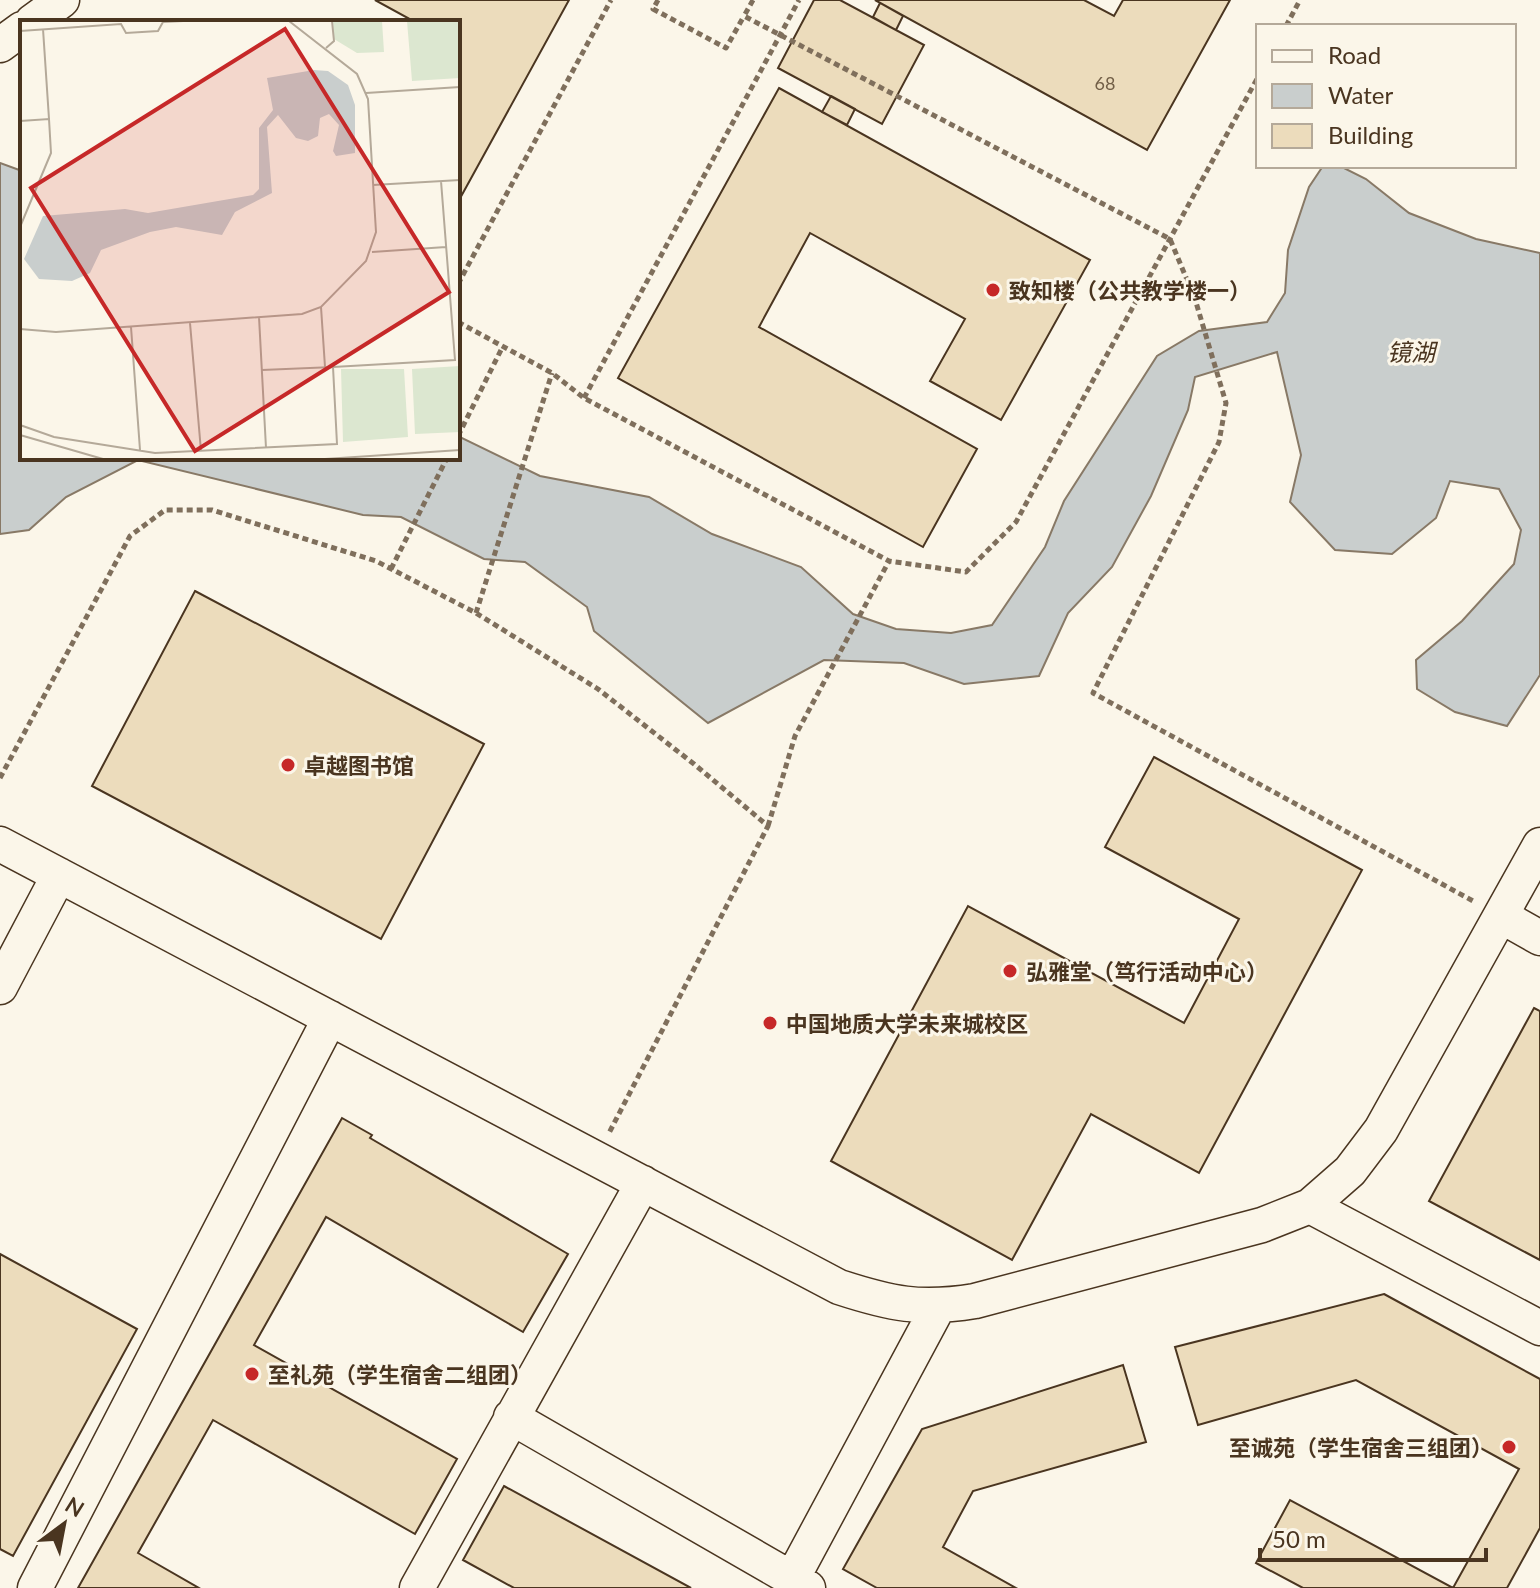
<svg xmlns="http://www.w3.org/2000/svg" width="1540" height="1588" font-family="Lato,'Noto Sans SC',sans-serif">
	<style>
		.water { fill: #c9cecd; stroke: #887966; stroke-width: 2 }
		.building { fill: #ecdcbc; stroke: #4a3520; stroke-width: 2 }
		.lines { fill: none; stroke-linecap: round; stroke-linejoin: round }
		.minor-casing { stroke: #4a3520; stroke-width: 37 }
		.path { stroke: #7f6f5c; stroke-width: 5; stroke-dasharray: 6 4; stroke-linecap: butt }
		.minor { stroke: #fbf6e9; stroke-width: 34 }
		.poi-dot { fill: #c62828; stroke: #fbf6e9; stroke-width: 3 }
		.labels { text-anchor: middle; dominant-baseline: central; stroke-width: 6; stroke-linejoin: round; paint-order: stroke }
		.number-label { font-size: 18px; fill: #725f47 }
		.poi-label { font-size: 22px; font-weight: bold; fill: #4a3520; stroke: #fbf6e9; text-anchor: start }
		.water-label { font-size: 24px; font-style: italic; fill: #4a3520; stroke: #fbf6e9 }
		.inset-road { fill: none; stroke: #b4a999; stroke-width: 2 }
		.view { fill: #c62828; fill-opacity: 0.15; stroke: #c62828; stroke-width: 4 }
		.inset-edge { fill: none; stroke: #4a3520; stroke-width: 4 }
	</style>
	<rect width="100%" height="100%" fill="#fbf6e9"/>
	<path class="water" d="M 0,163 L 22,171 L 22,458 L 458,458 L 458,436 L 540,476 L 649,497 L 712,534 L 801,567 L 853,614 L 896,629 L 951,633 L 992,625 L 1045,547 L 1064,501 L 1157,356 L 1199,331 L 1267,322 L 1285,293 L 1288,250 L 1309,187 L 1323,166 L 1340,166 L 1366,179 L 1409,213 L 1476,239 L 1540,253 L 1540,675 L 1507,726 L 1455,712 L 1417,689 L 1416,660 L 1462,621 L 1514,564 L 1521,530 L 1499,489 L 1450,481 L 1436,518 L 1392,554 L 1335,550 L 1290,502 L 1301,455 L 1277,352 L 1195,377 L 1188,410 L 1151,496 L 1112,567 L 1068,613 L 1039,676 L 964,684 L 904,663 L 824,660 L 708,723 L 594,631 L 587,607 L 525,562 L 484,559 L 401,517 L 363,515 L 138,460 L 66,497 L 29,530 L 0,534 Z"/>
	<path class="building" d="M 375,0 L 569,0 L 458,202 L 458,22 L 415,22 Z
		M 814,0 L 840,0 L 924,45 L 882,124 L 778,68 Z
		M 875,0 L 1084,0 L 1114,16 L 1123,0 L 1230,0 L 1147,150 Z
		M 880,3 L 903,16 L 896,30 L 873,17 Z
		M 779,88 L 1090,260 L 1001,420 L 930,381 L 965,319 L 810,233 L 759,327 L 977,449 L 923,547 L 618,378 Z
		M 831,96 L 855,109 L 847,125 L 822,112 Z
		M 195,591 L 484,744 L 381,939 L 92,786 Z
		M 1154,757 L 1362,870 L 1199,1173 L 1091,1114 L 1012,1260 L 831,1161 L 968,906 L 1184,1023 L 1239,919 L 1105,847 Z
		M 1534,1008 L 1540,1011 L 1540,1260 L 1429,1201 Z
		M 342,1118 L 372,1135 L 370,1138 L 568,1254 L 523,1332 L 326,1217 L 254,1345 L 457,1459 L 415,1534 L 213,1420 L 138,1553 L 199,1588 L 78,1588 Z
		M 0,1254 L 137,1329 L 13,1556 L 0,1549 Z
		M 1384,1294 L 1540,1379 L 1540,1528 L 1507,1588 L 1303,1588 L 1256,1563 L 1290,1500 L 1453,1588 L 1519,1469 L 1356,1380 L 1198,1425 L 1175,1347 Z
		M 1123,1365 L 1146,1442 L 973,1491 L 943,1547 L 1016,1588 L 877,1588 L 843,1569 L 922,1429 Z
		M 504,1486 L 691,1588 L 514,1588 L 463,1560 Z"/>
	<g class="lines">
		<g class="minor-casing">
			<path id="minor" d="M 32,22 L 62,0
				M 0,45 L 22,29
				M 0,844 L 839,1287 C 891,1304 920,1310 975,1301 L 1262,1225 L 1310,1206 L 1350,1171 L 1381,1130 L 1540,845
				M 1501,916 L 1540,938
				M 0,987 L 59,875
				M 1310,1206 L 1540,1328
				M 511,1417 L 808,1588
				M 792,1579 L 938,1307
				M 35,1588 L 330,1018
				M 417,1588 L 643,1183"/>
		</g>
		<path class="path" d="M 658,0 L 653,9 L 726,48 L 744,16
			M 753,0 L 744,16 L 1170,239 L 1195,299 L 1226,403 L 1219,442 L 1093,693 L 1473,901
			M 1286,26 L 1300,0
			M 458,284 L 611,0
			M 458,322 L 552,373 L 584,398 L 889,561 L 966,572 L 1016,522 L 1258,77
			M 584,398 L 799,0
			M 458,436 L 502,348
			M 391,569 L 447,458
			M 476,613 L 552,373
			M 0,778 L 130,536 L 165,510 L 212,510 L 376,561 L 476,613 L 598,689 L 694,764 L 768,826 L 609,1133
			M 768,826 L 795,736 L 889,561"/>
		<use href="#minor" class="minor"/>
	</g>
	<g class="poi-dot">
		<circle cx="993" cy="290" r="8"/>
		<circle cx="288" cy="765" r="8"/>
		<circle cx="1010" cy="971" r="8"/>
		<circle cx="770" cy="1023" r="8"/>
		<circle cx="252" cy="1374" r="8"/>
		<circle cx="1509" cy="1447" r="8"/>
	</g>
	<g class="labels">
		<g class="number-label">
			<text x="1105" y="83">68</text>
		</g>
		<g class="poi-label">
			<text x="1009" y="290">致知楼（公共教学楼一）</text>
			<text x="304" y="765">卓越图书馆</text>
			<text x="1026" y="971">弘雅堂（笃行活动中心）</text>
			<text x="786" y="1023">中国地质大学未来城校区</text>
			<text x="268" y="1374">至礼苑（学生宿舍二组团）</text>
			<text x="1493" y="1447" text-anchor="end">至诚苑（学生宿舍三组团）</text>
		</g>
		<g class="water-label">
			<text x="1411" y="351">镜湖</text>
		</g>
	</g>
	<g transform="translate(20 20)">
		<rect width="440" height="440" fill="#fbf6e9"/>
		<path d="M 313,1 L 362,1 L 364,32 L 337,33 L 314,19 ZM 387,1 L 440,1 L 440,58 L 392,61 ZM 440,346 L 440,412 L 395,414 L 392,349 ZM 321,349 L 384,349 L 388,417 L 323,422 Z" fill="#dce7d0"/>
		<path d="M 294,50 L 308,51 L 328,65 L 335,85 L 335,133 L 316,136 L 313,131 L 319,105 L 309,94 L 300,98 L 298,116 L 288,121 L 276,118 L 258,95 L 247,107 L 252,173 L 215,192 L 202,215 L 156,207 L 130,212 L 81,230 L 70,253 L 52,261 L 19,259 L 4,239 L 23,196 L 105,189 L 128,193 L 233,175 L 239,169 L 239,108 L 253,90 L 247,58 Z" fill="#c9cecd"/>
		<path class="inset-road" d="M 23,9 L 29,99M 0,11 L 101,4 L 106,13 L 138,11 L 143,2 L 163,1M 306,28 L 314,21 L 312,1M 346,73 L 440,67M 0,101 L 29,99 L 31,133 L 0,207M 353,165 L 440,160M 352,232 L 426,227M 301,287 L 305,347M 239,297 L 246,428M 170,303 L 181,431M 111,307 L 120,430M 0,309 L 36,312 L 282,294 L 301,287 L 346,241 L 356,212 L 348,79 L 337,54 L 269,1M 313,347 L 435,340 L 421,161M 0,405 L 34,417 L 135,433 L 317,424 L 313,347 L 242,350M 0,415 L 83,439M 305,439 L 440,430"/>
		<path class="view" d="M 265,9 L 429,272 L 175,431 L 11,168 Z"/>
		<rect width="440" height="440" class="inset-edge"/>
	</g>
	<rect x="1256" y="24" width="260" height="144" fill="#fbf6e9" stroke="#b4a999" stroke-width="2"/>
	<rect x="1272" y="50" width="40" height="12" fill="#fbf6e9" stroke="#b4a999" stroke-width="2"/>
	<text x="1328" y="64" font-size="24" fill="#4a3520">Road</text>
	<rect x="1272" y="84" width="40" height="24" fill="#c9cecd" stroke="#b4a999" stroke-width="2"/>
	<text x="1328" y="104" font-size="24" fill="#4a3520">Water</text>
	<rect x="1272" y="124" width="40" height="24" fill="#ecdcbc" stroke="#b4a999" stroke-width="2"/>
	<text x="1328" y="144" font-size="24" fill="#4a3520">Building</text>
	<g transform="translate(64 1524) rotate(32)" stroke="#fbf6e9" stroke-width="6" paint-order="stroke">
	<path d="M0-6L14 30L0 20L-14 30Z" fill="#4a3520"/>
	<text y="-12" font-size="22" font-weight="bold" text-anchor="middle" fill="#4a3520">N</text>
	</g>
	<path d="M1260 1548v12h226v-12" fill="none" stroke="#4a3520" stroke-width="4"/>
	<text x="1272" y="1548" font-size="24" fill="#4a3520" stroke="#fbf6e9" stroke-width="6" paint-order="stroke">50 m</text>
</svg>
